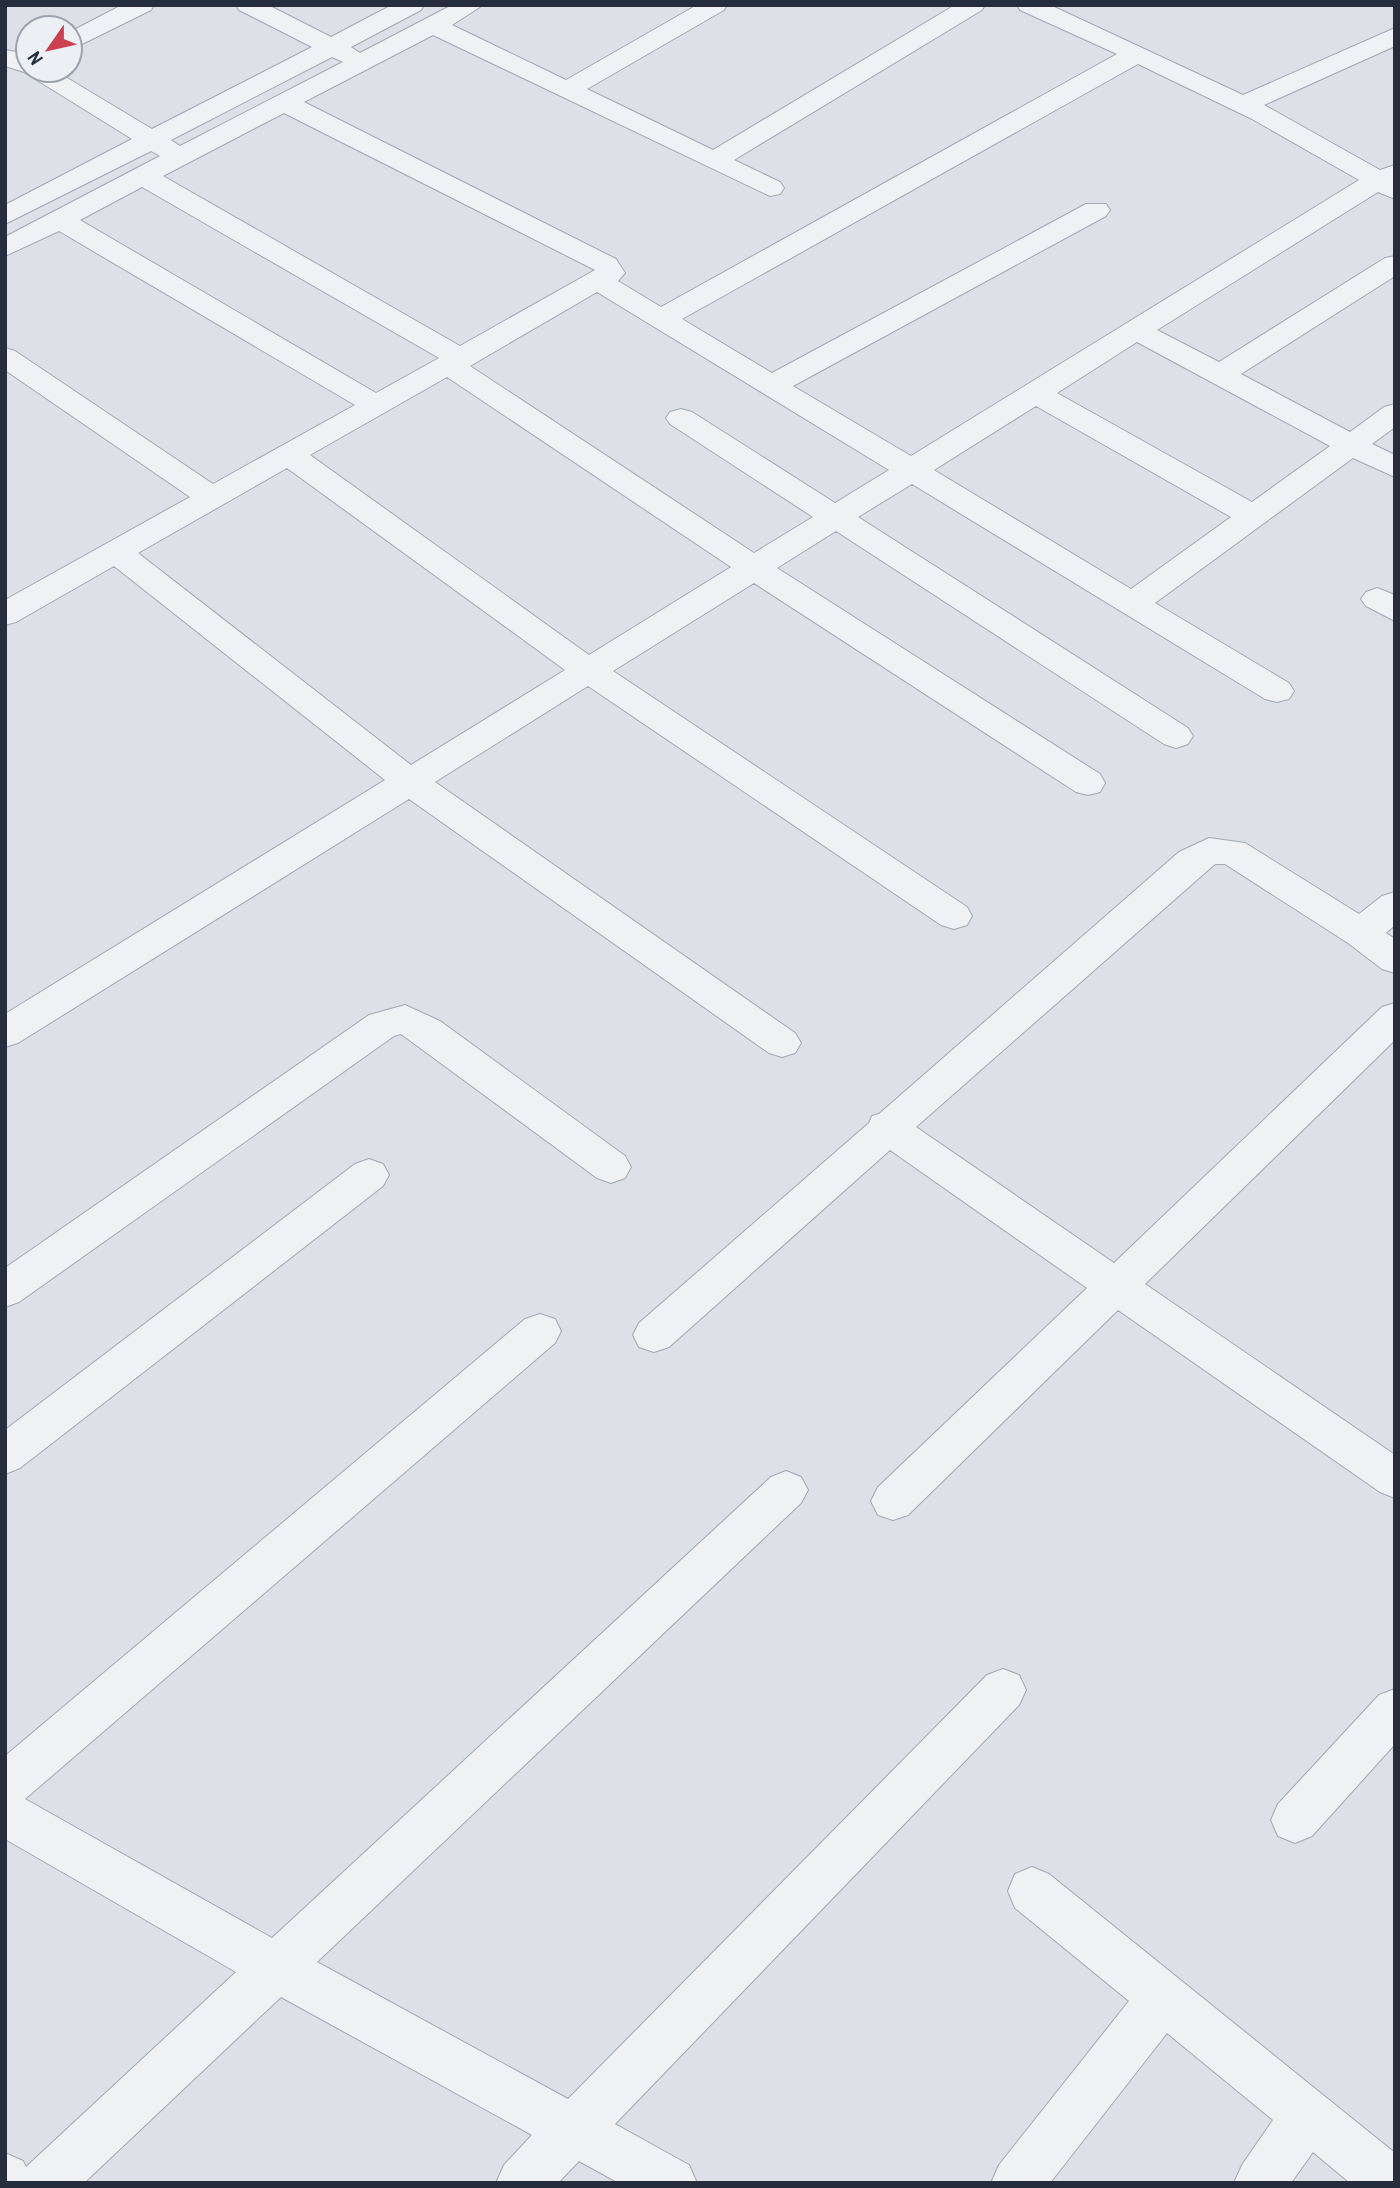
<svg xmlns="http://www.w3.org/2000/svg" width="1400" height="2188" font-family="'Archivo Narrow',sans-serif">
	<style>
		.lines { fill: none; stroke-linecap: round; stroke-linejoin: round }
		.minor-casing { stroke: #a2a7b1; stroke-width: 2 }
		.minor { fill: #eff1f5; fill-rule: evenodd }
	</style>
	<rect width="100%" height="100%" fill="#dde0e7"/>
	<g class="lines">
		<g class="minor-casing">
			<path id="minor" d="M 122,5 L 154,5 L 151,10 L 70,50 L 70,32 Z
				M 236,5 L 268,5 L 331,37 L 392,5 L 424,5 L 421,10 L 351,47 L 360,53 L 452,5 L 483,5 L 452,25 L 566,80 L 697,5 L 727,5 L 724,10 L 587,89 L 713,150 L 955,5 L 985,5 L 982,10 L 734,160 L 780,182 L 784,188 L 780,194 L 770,196 L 433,35 L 304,102 L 616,259 L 625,273 L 618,281 L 661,307 L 1117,54 L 1020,10 L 1017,5 L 1050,5 L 1243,95 L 1395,28 L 1395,46 L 1264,105 L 1380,170 L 1395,165 L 1395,199 L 1378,192 L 1157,330 L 1219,362 L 1385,258 L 1395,256 L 1395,276 L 1241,374 L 1350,432 L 1384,407 L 1395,404 L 1395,427 L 1372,444 L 1395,455 L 1395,477 L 1353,458 L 1155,603 L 1289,683 L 1294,691 L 1289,699 L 1277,702 L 1265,699 L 912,484 L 858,517 L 1188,728 L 1193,736 L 1188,744 L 1176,748 L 1164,744 L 836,531 L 777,568 L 1100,774 L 1105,783 L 1100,792 L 1088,795 L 1076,792 L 754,583 L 613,671 L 967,907 L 972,916 L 967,925 L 954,929 L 941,925 L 588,686 L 435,782 L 795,1033 L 801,1043 L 795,1053 L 782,1057 L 769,1053 L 409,799 L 18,1043 L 5,1047 L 5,1014 L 385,780 L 114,566 L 16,622 L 5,625 L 5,600 L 190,497 L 5,370 L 5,348 L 15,351 L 213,484 L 355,405 L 59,231 L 5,256 L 5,237 L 160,156 L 151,151 L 5,224 L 5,205 L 132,139 L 24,72 L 5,66 L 5,50 L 28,54 L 28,70 L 54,70 L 152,129 L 312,47 L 239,10 ZM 332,57 L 343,62 L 180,146 L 171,140 ZM 1138,64 L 1252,119 L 1359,180 L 911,456 L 793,386 L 1106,216 L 1110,210 L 1106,204 L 1086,204 L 772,373 L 682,319 ZM 284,113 L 595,270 L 460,346 L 163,176 ZM 142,187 L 439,358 L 376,393 L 80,220 ZM 597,292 L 889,470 L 835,503 L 692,412 L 681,409 L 670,412 L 666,418 L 670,424 L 813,517 L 754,553 L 470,366 ZM 1137,342 L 1330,446 L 1252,502 L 1057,393 ZM 447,377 L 731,567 L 589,655 L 310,455 ZM 1036,406 L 1231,517 L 1131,589 L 934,470 ZM 287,468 L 565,670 L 411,765 L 138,553 Z
				M 1377,588 L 1395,595 L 1395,621 L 1366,606 L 1361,599 L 1366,592 Z
				M 1209,838 L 1245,843 L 1359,914 L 1382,896 L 1395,892 L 1395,925 L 1386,933 L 1395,939 L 1395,973 L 1382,969 L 1348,943 L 1225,864 L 1215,864 L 916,1127 L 1114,1263 L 1382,1007 L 1395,1003 L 1395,1040 L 1145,1284 L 1395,1455 L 1395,1498 L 1380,1492 L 1118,1310 L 908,1515 L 893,1520 L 878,1515 L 871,1501 L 878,1487 L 1087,1288 L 890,1150 L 669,1347 L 654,1352 L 639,1347 L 633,1335 L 639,1323 L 869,1123 L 872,1116 L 879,1114 L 1179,852 Z
				M 405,1005 L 440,1021 L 625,1156 L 631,1167 L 625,1178 L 611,1183 L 597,1178 L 401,1034 L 394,1036 L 19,1302 L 5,1307 L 5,1268 L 369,1015 Z
				M 369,1159 L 383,1164 L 389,1175 L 383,1186 L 20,1468 L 5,1474 L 5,1430 L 355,1164 Z
				M 540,1314 L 555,1319 L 561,1331 L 555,1343 L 25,1799 L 272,1938 L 771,1477 L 786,1471 L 801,1477 L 808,1490 L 801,1503 L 317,1962 L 568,2099 L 987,1675 L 1003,1669 L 1019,1675 L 1026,1690 L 1019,1705 L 615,2124 L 689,2165 L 697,2183 L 619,2183 L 579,2161 L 558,2183 L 496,2183 L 504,2165 L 532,2135 L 281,1997 L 84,2183 L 5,2183 L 5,2153 L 23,2161 L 26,2167 L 236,1972 L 5,1839 L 5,1756 L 525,1319 Z
				M 1395,1689 L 1395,1744 L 1312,1836 L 1295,1843 L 1278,1836 L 1271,1820 L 1278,1804 L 1379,1695 Z
				M 1032,1867 L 1049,1874 L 1395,2153 L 1395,2183 L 1350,2183 L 1313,2152 L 1291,2183 L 1234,2183 L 1242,2165 L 1273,2120 L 1167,2033 L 1050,2183 L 991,2183 L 999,2165 L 1129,2001 L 1015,1908 L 1008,1891 L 1015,1874 Z"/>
		</g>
		<use href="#minor" class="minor"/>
	</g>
	<rect width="1400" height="2188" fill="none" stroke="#262e3d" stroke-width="14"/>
	<g transform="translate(49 49) rotate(236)"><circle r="33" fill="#eceff4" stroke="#9da2ab" stroke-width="2"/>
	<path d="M0-5L12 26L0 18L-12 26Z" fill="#cc4151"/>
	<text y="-10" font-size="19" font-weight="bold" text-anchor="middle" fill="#262e3d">N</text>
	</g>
</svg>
